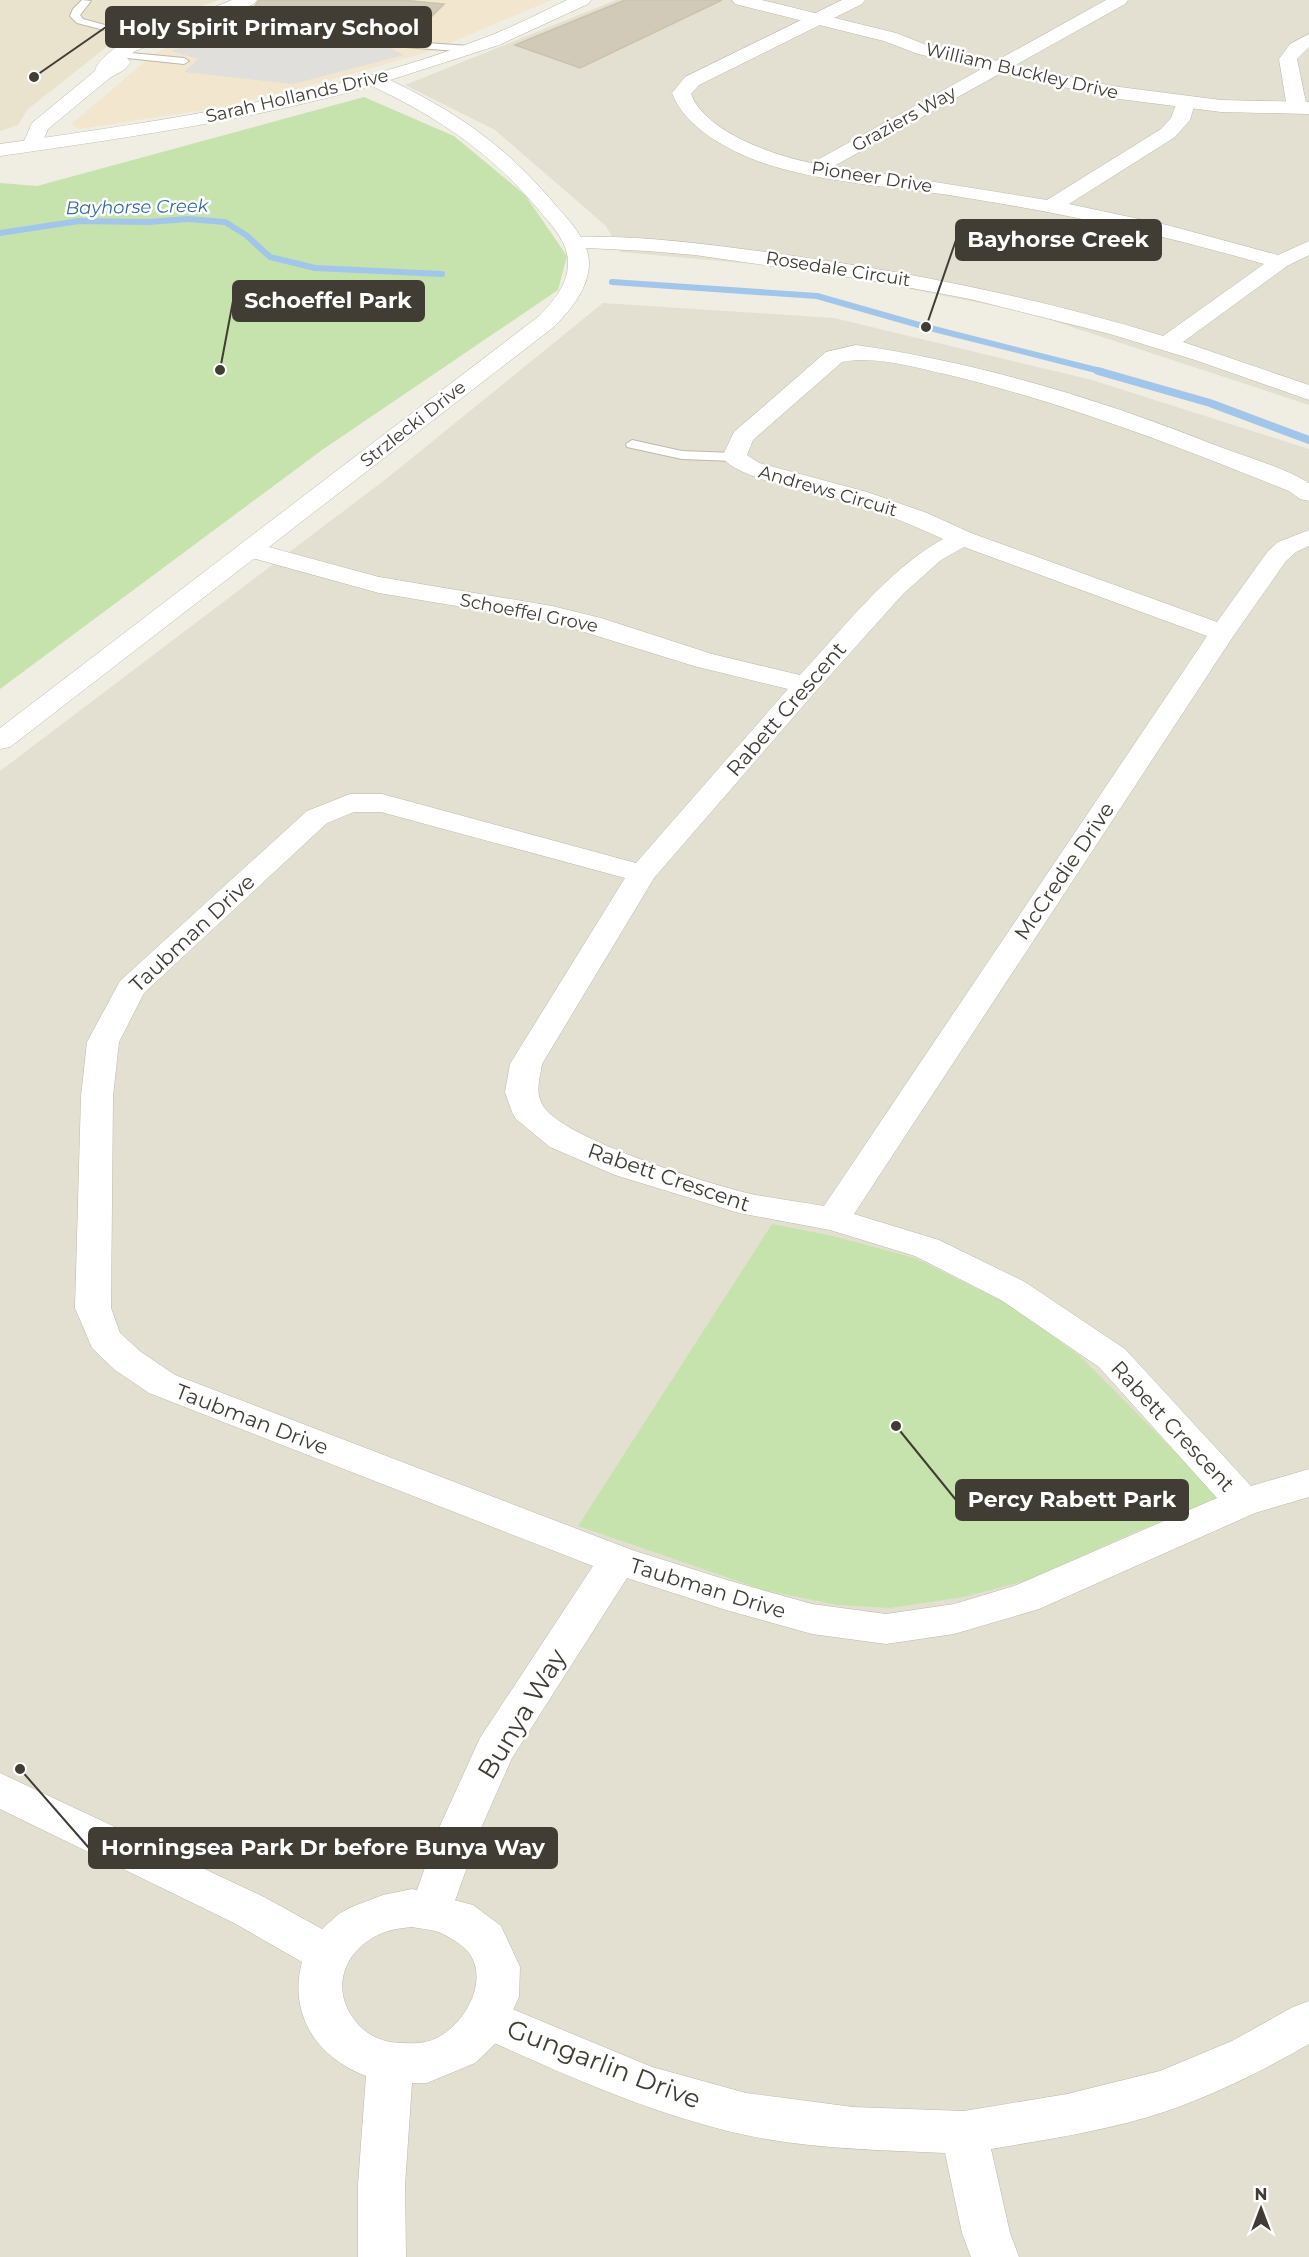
<svg xmlns="http://www.w3.org/2000/svg" width="1309" height="2257" font-family="Montserrat,sans-serif">
	<style>
		.residential { fill: #e4e0d1 }
		.commercial { fill: #f2e6ce }
		.education { fill: #e9e3cd }
		.green { fill: #c6e3ad }
		.parking { fill: #e1dfdb }
		.lines { fill: none; stroke-linecap: round; stroke-linejoin: round }
		.stream-far1 { stroke: #a2c6ea; stroke-width: 6 }
		.stream { stroke: #a2c6ea; stroke-width: 8 }
		.building { fill: #d1cab9; stroke: #cbc2ad; stroke-width: 1.5 }
		.service-casing { stroke: #beb8a9; stroke-width: 2 }
		.minor-casing { stroke: #beb8a9; stroke-width: 1 }
		.tertiary-casing { stroke: #beb8a9; stroke-width: 1 }
		.service { fill: #fff; fill-rule: evenodd }
		.minor { fill: #fff; fill-rule: evenodd }
		.tertiary { fill: #fff; fill-rule: evenodd }
		.labels { text-anchor: middle; dominant-baseline: central; stroke-width: 5; stroke-linejoin: round; paint-order: stroke }
		.far-street-label { font-size: 18px; fill: #413d34; stroke: #fff }
		.far-water-label { font-size: 18px; font-style: italic; fill: #356ca5; stroke: #fff }
		.street-label { font-size: 21px; fill: #413d34; stroke: #fff }
		.near-street-label { font-size: 26px; fill: #413d34; stroke: #fff }
		.leader { fill: none; stroke: #413d34; stroke-width: 2 }
		.callout-dot { fill: #413d34; stroke: #fff; stroke-width: 2 }
		.callout { fill: #413d34; stroke: #413d34; stroke-width: 2 }
		.callout-label { font-size: 22px; text-anchor: middle; font-weight: bold; fill: #fff }
	</style>
	<rect width="100%" height="100%" fill="#f0ede3"/>
	<path class="residential" d="M 616,0 L 1309,0 L 1309,405 L 1026,312 L 808,269 L 620,252 L 606,226 L 495,130 L 405,85 Z
		M 603,303 L 834,318 L 1092,380 L 1309,449 L 1309,2257 L 0,2257 L 0,771 L 386,479 Z"/>
	<path class="commercial" d="M 281,0 L 551,0 L 431,51 L 308,86 L 223,107 L 79,129 L 71,124 L 154,54 L 180,41 L 252,15 Z"/>
	<path class="education" d="M 0,0 L 219,0 L 132,30 L 109,45 L 28,109 L 18,125 L 0,131 Z"/>
	<path class="green" d="M 364,97 L 454,136 L 525,195 L 567,256 L 558,290 L 322,450 L 0,689 L 0,183 L 37,186 Z
		M 772,1224 L 833,1236 L 915,1258 L 1008,1304 L 1080,1356 L 1220,1497 L 1133,1533 L 1025,1581 L 964,1597 L 890,1608 L 837,1605 L 764,1590 L 578,1526 Z"/>
	<path class="parking" d="M 247,23 L 315,30 L 321,25 L 392,33 L 389,38 L 393,50 L 404,55 L 293,84 L 184,72 L 198,59 L 171,51 Z"/>
	<g class="lines">
		<path class="stream-far1" d="M 0,233 L 79,221 L 148,222 L 188,219 L 225,222 L 246,235 L 270,257 L 315,268 L 442,274
			M 612,282 L 817,296 L 926,327 L 1104,372"/>
		<path class="stream" d="M 1098,371 L 1210,403 L 1309,440"/>
	</g>
	<path class="building" d="M 259,0 L 402,0 L 444,4 L 413,35 L 244,19 L 244,10 L 255,6 Z
		M 625,0 L 722,0 L 580,68 L 515,45 Z"/>
	<g class="lines">
		<g class="service-casing">
			<path id="service" d="M 82,0 L 91,1 L 80,15 L 83,19 L 156,39 L 151,42 L 77,23 L 70,16 L 73,9 Z
				M 396,41 L 470,46 L 475,49 L 470,52 L 392,46 L 392,42 Z
				M 131,53 L 184,58 L 189,61 L 184,64 L 127,58 L 127,54 Z
				M 632,440 L 682,451 L 734,453 L 741,457 L 734,461 L 682,459 L 627,447 L 626,444 Z"/>
		</g>
		<g class="minor-casing">
			<path id="minor" d="M 232,0 L 257,0 L 254,4 L 135,51 L 127,58 L 131,62 C 126,70 119,73 111,77 L 48,129 L 39,150 L 25,150 L 22,146 L 32,123 L 95,71 C 98,56 132,35 148,34 Z
				M 842,0 L 865,0 L 862,4 L 699,85 L 691,94 C 705,132 775,156 812,163 L 1106,0 L 1128,0 L 1125,4 L 834,166 L 1047,200 L 1161,129 L 1171,118 L 1178,99 L 1192,99 L 1195,103 L 1190,120 L 1175,137 L 1069,204 L 1167,225 L 1278,255 L 1309,241 L 1309,255 L 1287,266 L 1183,342 L 1309,385 L 1309,400 L 1195,360 L 1110,334 L 970,299 L 869,280 L 695,255 L 647,251 L 567,247 L 564,243 L 567,239 L 574,237 C 641,235 706,244 773,253 C 905,271 1035,297 1163,336 L 1264,264 C 1164,235 1063,213 961,197 C 896,186 826,184 763,163 C 729,151 685,128 672,93 L 685,77 Z
				M 1309,34 L 1309,47 L 1297,59 L 1307,108 L 1304,112 L 1290,112 L 1287,108 L 1279,59 L 1290,44 Z
				M 856,345 C 981,363 1103,400 1220,447 C 1249,458 1283,467 1309,483 L 1309,501 L 1300,499 L 1289,491 C 1177,446 1063,402 945,374 C 913,367 874,355 842,362 L 753,440 L 747,455 L 759,463 L 867,492 L 927,513 L 971,533 L 1217,622 L 1268,551 L 1278,542 L 1309,530 L 1309,546 L 1296,552 L 1286,561 L 1234,635 L 854,1214 L 939,1240 L 1025,1282 L 1125,1349 L 1251,1486 L 1309,1469 L 1309,1497 L 1255,1513 L 1039,1609 L 954,1634 L 886,1644 L 812,1634 L 726,1610 L 627,1578 L 512,1758 L 481,1828 L 447,1923 L 432,1929 L 417,1923 L 410,1910 L 439,1828 L 480,1738 L 593,1566 L 149,1393 L 115,1370 L 92,1348 L 75,1308 L 81,1096 L 87,1042 L 120,981 L 307,811 L 350,794 L 382,794 L 636,863 L 788,689 L 694,666 L 552,622 L 379,593 L 241,555 L 237,550 L 241,545 L 250,542 L 379,577 L 552,606 L 601,618 L 712,654 L 800,675 C 844,628 886,571 943,539 C 913,525 883,513 852,503 C 822,493 739,481 722,457 L 734,432 L 826,352 ZM 964,547 L 1207,636 L 824,1206 C 801,1202 778,1199 756,1195 C 717,1187 558,1138 542,1104 C 535,1091 540,1078 542,1064 L 654,878 L 816,691 L 903,594 L 941,560 ZM 354,812 L 381,812 L 625,878 L 510,1064 L 505,1092 L 512,1112 L 516,1119 L 550,1147 L 615,1175 L 739,1213 L 830,1230 L 915,1256 L 1001,1300 L 1099,1367 L 1217,1498 L 1014,1586 L 954,1604 L 886,1614 L 812,1604 L 727,1580 L 632,1550 L 175,1375 L 141,1352 L 120,1333 L 111,1308 L 113,1096 L 119,1042 L 144,993 L 327,823 Z
				M 488,1999 L 652,2067 L 746,2093 L 853,2107 L 964,2111 L 1067,2094 L 1160,2071 L 1232,2041 L 1293,2007 L 1309,2001 L 1309,2044 C 1264,2070 1216,2094 1167,2111 C 1111,2130 1050,2139 991,2149 L 1010,2233 L 1019,2257 L 971,2257 L 962,2233 L 945,2153 C 879,2150 810,2149 745,2135 C 650,2114 561,2073 472,2033 L 465,2019 L 472,2005 Z"/>
		</g>
		<g class="tertiary-casing">
			<path id="tertiary" d="M 567,0 L 591,0 L 588,4 L 499,45 L 390,80 C 462,115 508,148 559,209 C 572,224 589,242 589,263 C 589,288 571,309 555,326 L 10,747 L 0,749 L 0,728 L 539,316 C 554,301 569,283 568,261 C 567,242 554,228 542,214 C 493,154 441,119 372,86 C 251,120 125,138 0,156 L 0,144 C 163,121 330,97 484,38 C 513,27 540,13 567,0 Z
				M 732,0 L 762,0 L 896,33 L 929,46 L 1112,86 L 1221,100 L 1309,102 L 1309,114 L 1221,112 L 1112,98 L 918,54 L 884,41 L 735,4 Z
				M 0,1773 L 264,1897 L 322,1929 L 340,1913 L 354,1906 L 383,1895 L 412,1889 L 473,1905 L 501,1926 L 520,1967 L 519,1997 L 499,2040 L 475,2063 L 427,2083 L 412,2083 L 405,2185 L 406,2257 L 358,2257 L 358,2185 L 366,2076 C 317,2058 288,2014 302,1962 L 234,1923 L 0,1809 ZM 412,1927 C 423,1929 438,1930 447,1936 C 454,1940 465,1947 469,1953 C 492,1984 458,2036 425,2042 C 418,2044 409,2043 402,2043 C 385,2043 369,2037 357,2023 C 328,1990 344,1947 385,1932 C 393,1929 403,1928 412,1927 Z"/>
		</g>
		<use href="#service" class="service"/>
		<use href="#minor" class="minor"/>
		<use href="#tertiary" class="tertiary"/>
	</g>
	<g class="labels">
		<g class="far-street-label">
			<text transform="translate(1022 71) rotate(13)">William Buckley Drive</text>
			<text transform="translate(297 96) rotate(-13)">Sarah Hollands Drive</text>
			<text transform="translate(904 119) rotate(-29)">Graziers Way</text>
			<text transform="translate(872 177) rotate(9)">Pioneer Drive</text>
			<text transform="translate(838 269) rotate(9)">Rosedale Circuit</text>
			<text transform="translate(413 424) rotate(-38)">Strzlecki Drive</text>
			<text transform="translate(828 491) rotate(16)">Andrews Circuit</text>
			<text transform="translate(529 613) rotate(11)">Schoeffel Grove</text>
		</g>
		<g class="far-water-label">
			<text transform="translate(137 207) rotate(-1)">Bayhorse Creek</text>
		</g>
		<g class="street-label">
			<text transform="translate(786 709) rotate(-49)">Rabett Crescent</text>
			<text transform="translate(1064 871) rotate(-56)">McCredie Drive</text>
			<text transform="translate(192 933) rotate(-43)">Taubman Drive</text>
			<text transform="translate(669 1177) rotate(19)">Rabett Crescent</text>
			<text transform="translate(252 1419) rotate(21)">Taubman Drive</text>
			<text transform="translate(1173 1426) rotate(47)">Rabett Crescent</text>
			<text transform="translate(708 1588) rotate(17)">Taubman Drive</text>
		</g>
		<g class="near-street-label">
			<text transform="translate(522 1714) rotate(-59)">Bunya Way</text>
			<text transform="translate(604 2064) rotate(21)">Gungarlin Drive</text>
		</g>
	</g>
	<path class="leader" d="M34 77L106 27M926 327L956 240M220 370L233 301M896 1426L956 1500M20 1769L89 1848"/>
	<g class="callout-dot">
		<circle cx="34" cy="77" r="6"/>
		<circle cx="926" cy="327" r="6"/>
		<circle cx="220" cy="370" r="6"/>
		<circle cx="896" cy="1426" r="6"/>
		<circle cx="20" cy="1769" r="6"/>
	</g>
	<g class="callout">
		<rect x="106" y="7" width="325" height="40" rx="6"/>
		<rect x="956" y="220" width="205" height="40" rx="6"/>
		<rect x="233" y="281" width="191" height="40" rx="6"/>
		<rect x="956" y="1480" width="232" height="40" rx="6"/>
		<rect x="89" y="1828" width="468" height="40" rx="6"/>
	</g>
	<g class="callout-label">
		<text x="269" y="35">Holy Spirit Primary School</text>
		<text x="1058" y="247">Bayhorse Creek</text>
		<text x="328" y="308">Schoeffel Park</text>
		<text x="1072" y="1507">Percy Rabett Park</text>
		<text x="323" y="1855">Horningsea Park Dr before Bunya Way</text>
	</g>
	<g transform="translate(1261 2209)" stroke="#ffffff" stroke-width="4.5" paint-order="stroke">
	<path d="M0-4.5L10 22L0 15L-10 22Z" fill="#413d34"/>
	<text y="-9" font-size="16" font-weight="bold" text-anchor="middle" fill="#413d34">N</text>
	</g>
</svg>
